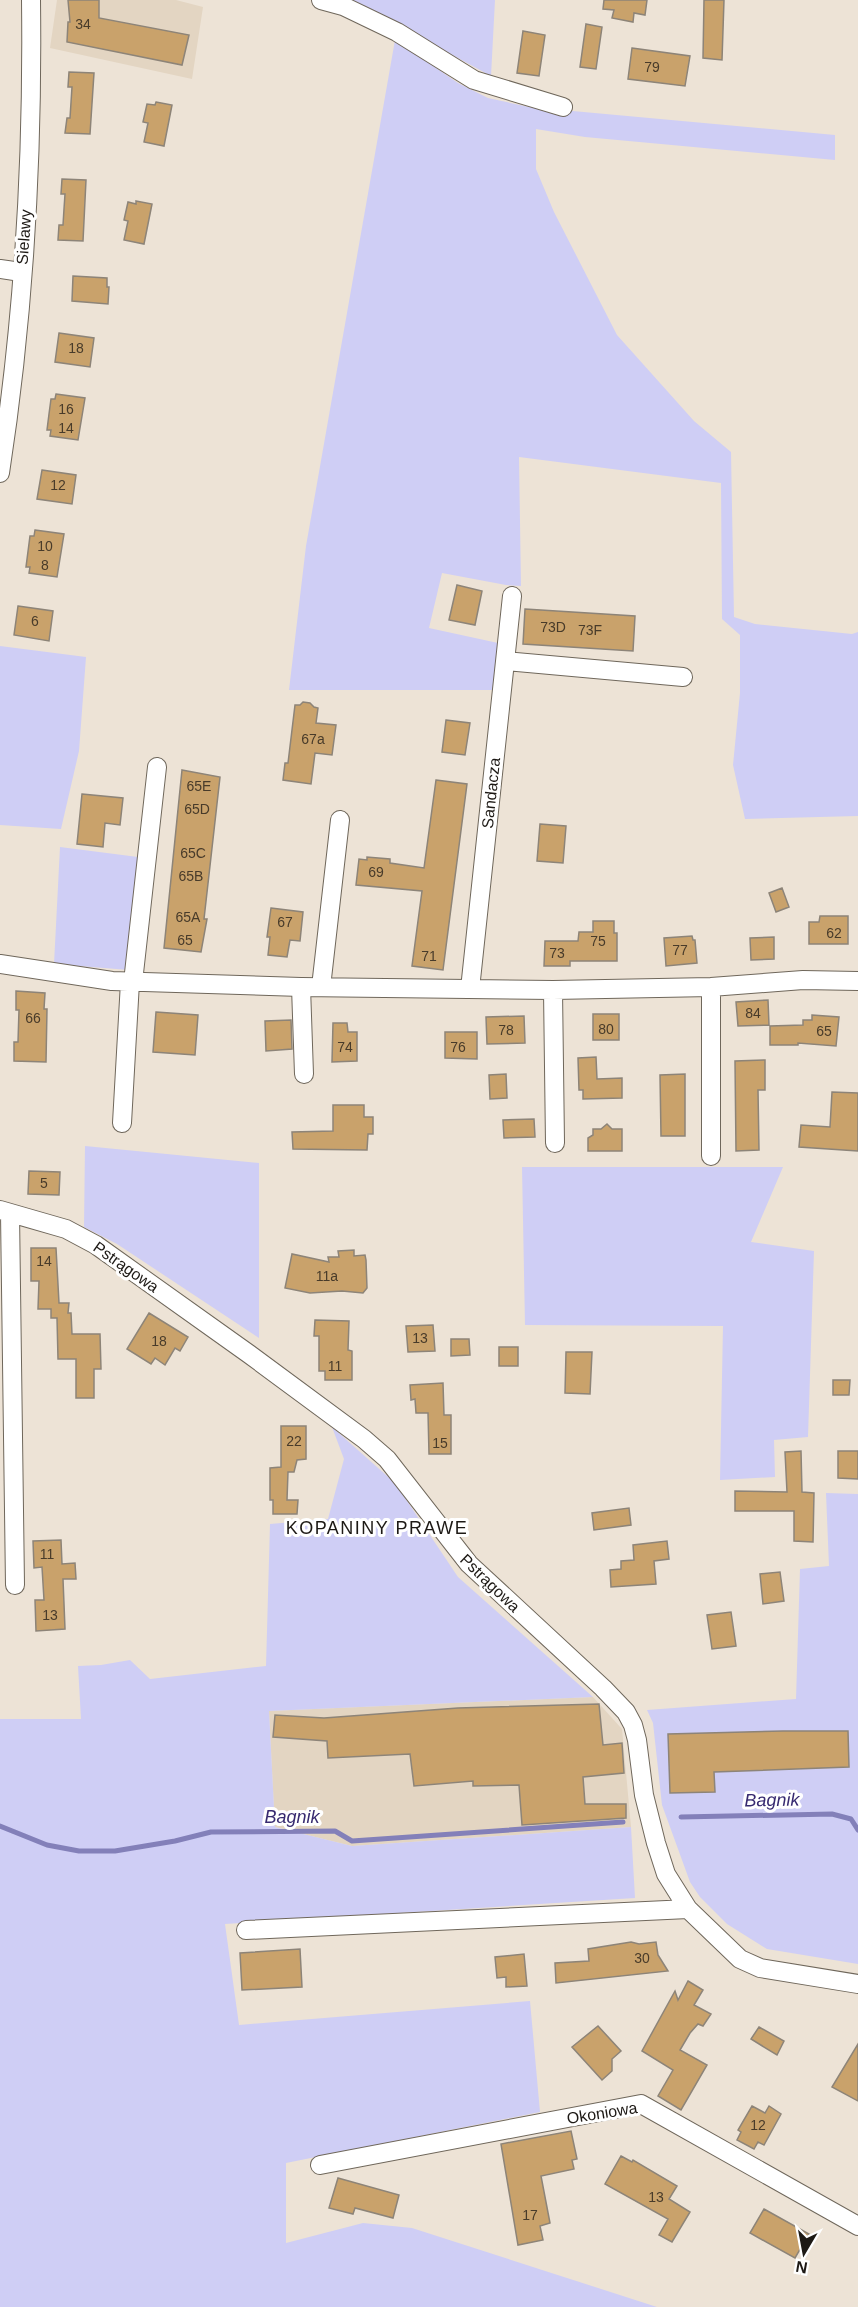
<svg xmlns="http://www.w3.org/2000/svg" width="858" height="2307" font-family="Helvetica,sans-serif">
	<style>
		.built { fill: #e3d5c2 }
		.green { fill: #cfcef5 }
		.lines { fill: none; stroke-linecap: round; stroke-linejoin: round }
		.stream { stroke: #8380b9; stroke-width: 5 }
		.building { fill: #c9a26b; stroke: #8d8478; stroke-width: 1.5 }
		.minor-casing { stroke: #6f675b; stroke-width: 20 }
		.minor { stroke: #fff; stroke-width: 18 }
		.labels { text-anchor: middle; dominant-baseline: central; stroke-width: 6; stroke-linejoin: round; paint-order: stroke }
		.number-label { font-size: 14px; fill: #483b2a }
		.street-label { font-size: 16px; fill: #1d1915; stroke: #fff }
		.neighbourhood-label { font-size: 18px; letter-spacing: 1.5px; fill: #1d1915; stroke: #fff }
		.water-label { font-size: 18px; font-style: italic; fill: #372a70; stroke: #fff }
	</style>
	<rect width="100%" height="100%" fill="#ede3d6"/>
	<path class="built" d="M 57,0 L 176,0 L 203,7 L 192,79 L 50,48 Z
		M 593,1697 L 622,1729 L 631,1827 L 352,1846 L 275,1827 L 269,1711 Z"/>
	<path class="green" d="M 351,0 L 495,0 L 491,76 Z
		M 395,40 L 458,83 L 488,98 L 529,107 L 835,135 L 835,160 L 585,137 L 536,129 L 536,169 L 554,212 L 617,335 L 694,421 L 731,452 L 734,617 L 755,624 L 852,634 L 858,632 L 858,816 L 745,819 L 733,765 L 740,693 L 740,635 L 722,619 L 721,483 L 519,457 L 521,586 L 506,585 L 442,573 L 429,628 L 498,643 L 493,690 L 289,690 L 306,546 Z
		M 0,646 L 86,657 L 79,751 L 61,829 L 0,825 Z
		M 60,847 L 138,857 L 129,970 L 54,964 Z
		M 85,1146 L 259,1163 L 259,1338 L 117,1244 L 84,1227 Z
		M 522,1167 L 783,1167 L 751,1242 L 814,1251 L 808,1437 L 774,1440 L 775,1477 L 720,1480 L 723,1326 L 525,1325 Z
		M 332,1427 L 395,1483 L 458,1577 L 593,1697 L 269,1711 L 275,1827 L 352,1846 L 631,1827 L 635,1898 L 225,1924 L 239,2025 L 530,2001 L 540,2112 L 286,2163 L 286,2243 L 363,2223 L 412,2228 L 657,2307 L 0,2307 L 0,1719 L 81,1719 L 78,1666 L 101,1665 L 130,1660 L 150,1679 L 266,1666 L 270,1524 L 328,1519 L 344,1459 Z
		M 826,1493 L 858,1494 L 858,1964 L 767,1949 L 727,1924 L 700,1897 L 690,1882 L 662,1805 L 653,1723 L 647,1710 L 796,1699 L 800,1569 L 829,1566 Z"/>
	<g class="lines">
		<path class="stream" d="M 681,1817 L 832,1814 L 851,1819 L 858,1830
			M 0,1826 L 47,1845 L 79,1851 L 115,1851 L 175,1841 L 211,1832 L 335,1831 L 352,1841 L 623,1822"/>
	</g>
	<path class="building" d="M 68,0 L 99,0 L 99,18 L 189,35 L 182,65 L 67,42 L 68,22 L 70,22 Z
		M 604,0 L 647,0 L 645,15 L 634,13 L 633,22 L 612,18 L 614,10 L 603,9 Z
		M 704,0 L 724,0 L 722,60 L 703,58 Z
		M 586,24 L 602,27 L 596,69 L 580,67 Z
		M 523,31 L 545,35 L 539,76 L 517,73 Z
		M 632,48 L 690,56 L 685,86 L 628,79 Z
		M 69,72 L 94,73 L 90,134 L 65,133 L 67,118 L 70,118 L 72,87 L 68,87 Z
		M 156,102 L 172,105 L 164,146 L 144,142 L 148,123 L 143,122 L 147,104 L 155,105 Z
		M 62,179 L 86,180 L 83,241 L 58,240 L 59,225 L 63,225 L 64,209 L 65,194 L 61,194 Z
		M 136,201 L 152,204 L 144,244 L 124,240 L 128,221 L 124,220 L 128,202 L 136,204 Z
		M 73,276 L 107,278 L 107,287 L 109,287 L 108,304 L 72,301 Z
		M 59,333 L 94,338 L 90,367 L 55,362 Z
		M 56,394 L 85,398 L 78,440 L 50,436 L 51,430 L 47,430 L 49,414 L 51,399 L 55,399 Z
		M 42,470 L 76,475 L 72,504 L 37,499 Z
		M 35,530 L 64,534 L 57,577 L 29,573 L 30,567 L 26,567 L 30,536 L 34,536 Z
		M 457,585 L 482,591 L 475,625 L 449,620 Z
		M 18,606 L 53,611 L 49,641 L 14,635 Z
		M 525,609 L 635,616 L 633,651 L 523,644 Z
		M 303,702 L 310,703 L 314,707 L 318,708 L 316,723 L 336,725 L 332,755 L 315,753 L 311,784 L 283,780 L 285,763 L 288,763 L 295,705 L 300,705 Z
		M 446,720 L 470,723 L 465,755 L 442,752 Z
		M 182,770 L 220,777 L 204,919 L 207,919 L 201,952 L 164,948 Z
		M 436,780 L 467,784 L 443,970 L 412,966 L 422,891 L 356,885 L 359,859 L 367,860 L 367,857 L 390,859 L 390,863 L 424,868 Z
		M 82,794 L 123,798 L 120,825 L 105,823 L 103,847 L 77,844 Z
		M 540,824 L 566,826 L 563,863 L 537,861 Z
		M 782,888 L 789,907 L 776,912 L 769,893 Z
		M 271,908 L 303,912 L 300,941 L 290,940 L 287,957 L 268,955 L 270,937 L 267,937 Z
		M 820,916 L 848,916 L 848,944 L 809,944 L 809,922 L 819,922 Z
		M 593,921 L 614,921 L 614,933 L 617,933 L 617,961 L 570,961 L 570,966 L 544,966 L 545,941 L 578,941 L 579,932 L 593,932 Z
		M 692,936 L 693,940 L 695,940 L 697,963 L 666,966 L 664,938 Z
		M 774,937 L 774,959 L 751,960 L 750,938 Z
		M 16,991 L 45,993 L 44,1009 L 47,1009 L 46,1062 L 14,1061 L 14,1042 L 18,1042 L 19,1010 L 16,1010 Z
		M 768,1000 L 769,1025 L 738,1026 L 736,1002 Z
		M 156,1012 L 198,1015 L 195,1055 L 153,1052 Z
		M 593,1014 L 619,1014 L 619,1040 L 593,1040 Z
		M 812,1015 L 839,1017 L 836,1046 L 798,1043 L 798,1045 L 770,1045 L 770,1026 L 803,1025 L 803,1020 L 812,1020 Z
		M 524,1016 L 525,1043 L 487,1044 L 486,1017 Z
		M 291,1020 L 292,1049 L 266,1051 L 265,1021 Z
		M 333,1023 L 347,1023 L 348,1032 L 357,1032 L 357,1061 L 332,1062 Z
		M 445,1032 L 477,1032 L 477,1059 L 445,1058 Z
		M 596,1057 L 597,1079 L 622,1078 L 622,1098 L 583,1099 L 583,1090 L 579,1090 L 578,1058 Z
		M 765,1060 L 765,1090 L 758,1090 L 759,1150 L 736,1151 L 735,1061 Z
		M 506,1074 L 507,1098 L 490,1099 L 489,1075 Z
		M 685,1074 L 685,1136 L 661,1136 L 660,1075 Z
		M 832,1092 L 858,1093 L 858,1151 L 799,1147 L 801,1125 L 830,1127 Z
		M 333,1105 L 364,1105 L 364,1117 L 373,1117 L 373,1134 L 368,1134 L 367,1150 L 293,1149 L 292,1132 L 333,1131 Z
		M 534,1119 L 535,1137 L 504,1138 L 503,1120 Z
		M 607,1124 L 612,1129 L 622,1129 L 622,1151 L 588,1151 L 588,1138 L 593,1135 L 593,1129 L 601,1129 Z
		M 29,1171 L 60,1172 L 59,1195 L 28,1194 Z
		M 31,1248 L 56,1248 L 59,1303 L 69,1303 L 68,1313 L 71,1313 L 72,1334 L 100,1334 L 101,1369 L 94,1369 L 94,1398 L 76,1398 L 76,1359 L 58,1359 L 57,1318 L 51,1318 L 51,1309 L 38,1309 L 39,1281 L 31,1281 Z
		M 354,1250 L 354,1256 L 365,1255 L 366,1260 L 367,1288 L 363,1293 L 342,1291 L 310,1293 L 285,1288 L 292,1254 L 329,1262 L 328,1257 L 339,1257 L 338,1251 Z
		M 149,1313 L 188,1337 L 180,1351 L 175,1348 L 165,1365 L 155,1358 L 151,1364 L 127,1349 Z
		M 315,1320 L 349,1321 L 348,1350 L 352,1351 L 352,1380 L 325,1380 L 325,1371 L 319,1371 L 319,1336 L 314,1336 Z
		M 433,1325 L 435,1351 L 408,1352 L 406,1326 Z
		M 451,1339 L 469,1339 L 470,1355 L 451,1356 Z
		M 499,1347 L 518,1347 L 518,1366 L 499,1366 Z
		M 566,1352 L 592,1352 L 590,1394 L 565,1393 Z
		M 833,1380 L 850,1380 L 849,1395 L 833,1395 Z
		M 443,1383 L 444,1415 L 451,1415 L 451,1454 L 429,1454 L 428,1413 L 416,1413 L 415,1399 L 411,1400 L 410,1385 Z
		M 281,1426 L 306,1426 L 306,1459 L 297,1460 L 294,1472 L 288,1472 L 287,1500 L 298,1500 L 297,1514 L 273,1514 L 273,1500 L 270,1500 L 270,1468 L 281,1467 Z
		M 801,1451 L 802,1492 L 814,1493 L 813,1542 L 794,1541 L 794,1511 L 735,1511 L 735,1491 L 787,1492 L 785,1452 Z
		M 838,1451 L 858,1451 L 858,1479 L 838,1478 Z
		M 629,1508 L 631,1525 L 594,1530 L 592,1513 Z
		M 61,1540 L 62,1564 L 75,1563 L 76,1579 L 63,1579 L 65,1629 L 36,1631 L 35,1600 L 44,1600 L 42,1567 L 34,1568 L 33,1541 Z
		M 667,1541 L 669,1559 L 654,1561 L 656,1584 L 611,1587 L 610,1570 L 621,1569 L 621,1561 L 634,1560 L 633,1545 Z
		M 780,1572 L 784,1601 L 763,1604 L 760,1574 Z
		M 731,1612 L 736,1646 L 712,1649 L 707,1615 Z
		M 599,1704 L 603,1745 L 622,1743 L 624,1773 L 583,1777 L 585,1804 L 626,1804 L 626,1818 L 522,1825 L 519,1785 L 473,1786 L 473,1781 L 414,1786 L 410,1754 L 328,1758 L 327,1741 L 273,1737 L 275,1715 L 324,1718 L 458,1708 Z
		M 783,1731 L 848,1731 L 849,1767 L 714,1772 L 715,1792 L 670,1793 L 668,1734 Z
		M 631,1942 L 639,1944 L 656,1942 L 658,1955 L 668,1971 L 556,1983 L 555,1963 L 589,1961 L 588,1949 Z
		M 300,1949 L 302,1987 L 242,1990 L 240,1953 Z
		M 524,1954 L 527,1986 L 506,1987 L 506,1977 L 497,1978 L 495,1957 Z
		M 688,1981 L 703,1990 L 694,2005 L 711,2014 L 703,2026 L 698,2024 L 690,2033 L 680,2050 L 707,2065 L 681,2110 L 658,2096 L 673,2070 L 642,2051 L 675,1991 L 678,2000 Z
		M 598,2026 L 621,2051 L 612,2059 L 612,2071 L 602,2080 L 572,2047 Z
		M 759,2027 L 784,2041 L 777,2055 L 751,2039 Z
		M 858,2044 L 858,2101 L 832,2087 Z
		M 752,2106 L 765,2113 L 769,2106 L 781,2114 L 764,2145 L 758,2142 L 754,2149 L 737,2140 L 741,2132 L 738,2130 Z
		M 571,2131 L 577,2159 L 572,2160 L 574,2169 L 541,2176 L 550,2223 L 540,2226 L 543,2240 L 518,2245 L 501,2144 Z
		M 621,2156 L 632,2162 L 633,2160 L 677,2186 L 669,2199 L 690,2212 L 672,2242 L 659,2235 L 668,2219 L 605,2184 Z
		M 338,2178 L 399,2195 L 393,2218 L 355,2208 L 353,2214 L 329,2208 Z
		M 764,2209 L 809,2234 L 795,2258 L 750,2233 Z"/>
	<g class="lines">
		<g class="minor-casing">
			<path id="minor" d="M 321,0 L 343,6 L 397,32 L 474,80 L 563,107
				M 0,269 L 21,272
				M 0,473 C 24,317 33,157 31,0
				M 506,661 L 683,677
				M 0,964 L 112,981 L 301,987 L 553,990 L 711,987 L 803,980 L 858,981
				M 133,982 L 157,767
				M 301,987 L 304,1074
				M 321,987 L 340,820
				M 470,989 L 512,596
				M 553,990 L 555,1143
				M 122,1123 L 130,982
				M 711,1156 L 711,987
				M 0,1210 L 66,1229 L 96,1245 L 249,1354 L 364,1439 L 387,1459 L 469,1564 L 603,1688 L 626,1712 L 633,1725 L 637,1740 L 644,1795 L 656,1843 L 666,1874 L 688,1909 L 740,1959 L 760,1968 L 858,1984
				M 10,1213 L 15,1585
				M 246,1930 L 688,1909
				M 320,2165 L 641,2104 L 858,2226"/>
		</g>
		<use href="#minor" class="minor"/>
	</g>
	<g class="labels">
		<g class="number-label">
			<text x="83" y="24">34</text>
			<text x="652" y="67">79</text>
			<text x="76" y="348">18</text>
			<text x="66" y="409">16</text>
			<text x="66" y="428">14</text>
			<text x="58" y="485">12</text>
			<text x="45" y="546">10</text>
			<text x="45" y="565">8</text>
			<text x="35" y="621">6</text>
			<text x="553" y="627">73D</text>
			<text x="590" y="630">73F</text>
			<text x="313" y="739">67a</text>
			<text x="199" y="786">65E</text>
			<text x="197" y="809">65D</text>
			<text x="193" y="853">65C</text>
			<text x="376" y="872">69</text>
			<text x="191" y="876">65B</text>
			<text x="188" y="917">65A</text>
			<text x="285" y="922">67</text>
			<text x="834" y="933">62</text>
			<text x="185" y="940">65</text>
			<text x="598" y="941">75</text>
			<text x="680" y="950">77</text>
			<text x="557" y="953">73</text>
			<text x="429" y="956">71</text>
			<text x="753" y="1013">84</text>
			<text x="33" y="1018">66</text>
			<text x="606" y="1029">80</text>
			<text x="506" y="1030">78</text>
			<text x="824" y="1031">65</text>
			<text x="345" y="1047">74</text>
			<text x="458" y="1047">76</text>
			<text x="44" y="1183">5</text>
			<text x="44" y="1261">14</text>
			<text x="327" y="1276">11a</text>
			<text x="420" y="1338">13</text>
			<text x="159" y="1341">18</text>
			<text x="335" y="1366">11</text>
			<text x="294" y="1441">22</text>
			<text x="440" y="1443">15</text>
			<text x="47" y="1554">11</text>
			<text x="50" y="1615">13</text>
			<text x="642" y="1958">30</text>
			<text x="758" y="2125">12</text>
			<text x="656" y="2197">13</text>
			<text x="530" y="2215">17</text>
		</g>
		<g class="street-label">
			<text transform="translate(24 237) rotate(-86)">Sielawy</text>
			<text transform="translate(491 793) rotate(-84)">Sandacza</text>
			<text transform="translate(126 1267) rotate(35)">Pstrągowa</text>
			<text transform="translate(490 1583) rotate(44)">Pstrągowa</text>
			<text transform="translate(602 2113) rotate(-9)">Okoniowa</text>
		</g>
		<g class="neighbourhood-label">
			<text x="377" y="1528">KOPANINY PRAWE</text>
		</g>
		<g class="water-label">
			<text transform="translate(772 1800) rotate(-1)">Bagnik</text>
			<text x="292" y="1817">Bagnik</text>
		</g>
	</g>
	<g transform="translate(804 2253) rotate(190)" stroke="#ffffff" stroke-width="4.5" paint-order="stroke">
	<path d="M0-4.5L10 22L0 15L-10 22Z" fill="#1d1915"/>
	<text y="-9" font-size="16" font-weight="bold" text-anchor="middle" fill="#1d1915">N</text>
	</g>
</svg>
